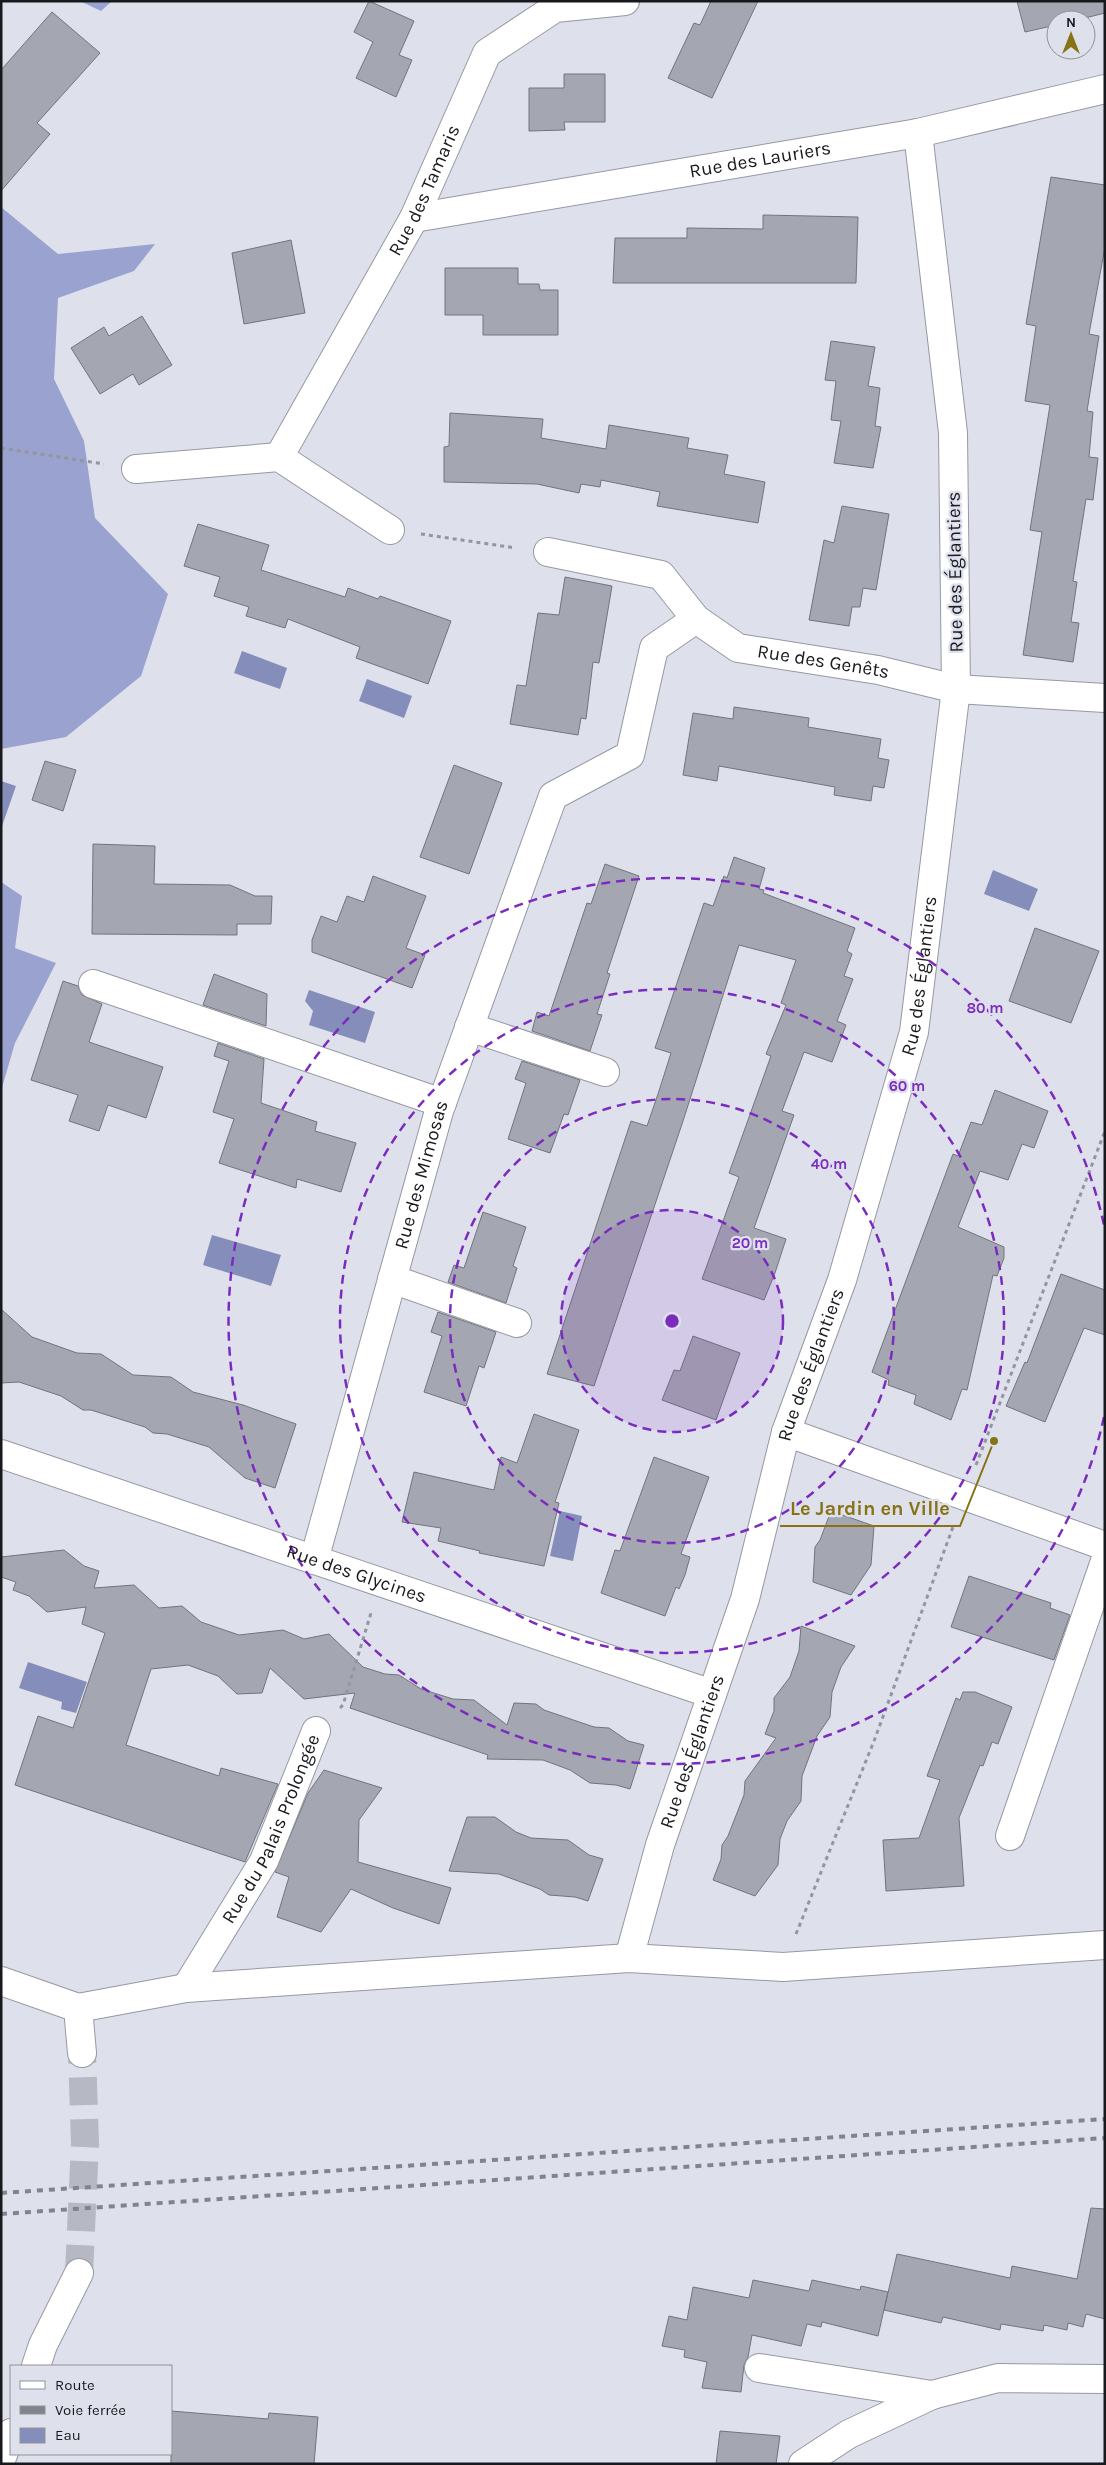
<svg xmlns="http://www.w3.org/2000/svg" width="1106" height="2465" font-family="Karla,sans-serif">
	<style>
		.forest { fill: #9aa2d0 }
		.water { fill: #858eba }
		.building { fill: #a4a7b1; stroke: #72747d }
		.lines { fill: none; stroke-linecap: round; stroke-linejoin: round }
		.minor-tunnel { stroke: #b6b9c3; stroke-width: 28; stroke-dasharray: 28 14; stroke-linecap: butt }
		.minor-casing { stroke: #9698a2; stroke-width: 30 }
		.path { stroke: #94969f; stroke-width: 3; stroke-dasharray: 4 4; stroke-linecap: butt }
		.minor { stroke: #fff; stroke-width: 28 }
		.rail { stroke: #82848c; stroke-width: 4; stroke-dasharray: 6 6; stroke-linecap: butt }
		.ring { fill: none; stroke: #7b2cbf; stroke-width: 2.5; stroke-dasharray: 9 6 }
		.labels { text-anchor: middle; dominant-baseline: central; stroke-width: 4.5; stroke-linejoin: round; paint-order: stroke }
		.street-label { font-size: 19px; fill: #18191d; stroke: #dee1ec }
		.centre { fill: #7b2cbf; stroke: #dee1ec; stroke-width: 2.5 }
		.ring-label { font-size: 15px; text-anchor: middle; font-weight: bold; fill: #7b2cbf; stroke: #dee1ec; stroke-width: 4.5; stroke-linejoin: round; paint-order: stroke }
		.leader { fill: none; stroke: #877315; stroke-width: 2 }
		.callout-dot { fill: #877315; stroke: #dee1ec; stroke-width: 2 }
		.callout-label { font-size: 20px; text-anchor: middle; font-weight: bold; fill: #877315; stroke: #dee1ec; stroke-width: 4.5; stroke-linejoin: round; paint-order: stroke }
	</style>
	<rect width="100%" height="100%" fill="#dee1ec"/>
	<path class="forest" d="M 80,1 L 112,1 L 101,11 Z
		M 1,207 L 58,254 L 155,244 L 134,271 L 58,298 L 54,379 L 84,441 L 95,518 L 168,594 L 141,676 L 66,737 L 1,749 Z
		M 1,882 L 22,896 L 15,948 L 56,963 L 15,1043 L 1,1091 Z"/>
	<path class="water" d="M 242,651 L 287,668 L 280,689 L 234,673 Z
		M 367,679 L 412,696 L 404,718 L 359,701 Z
		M 1,781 L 16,786 L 1,829 Z
		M 993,870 L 1038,889 L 1029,911 L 984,894 Z
		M 309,990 L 375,1012 L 365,1043 L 309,1025 L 313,1011 L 305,1001 Z
		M 212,1235 L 281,1255 L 271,1286 L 203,1265 Z
		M 560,1511 L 582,1516 L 573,1561 L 550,1556 Z
		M 28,1662 L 87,1682 L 76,1713 L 61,1709 L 62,1702 L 19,1688 Z"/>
	<path class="building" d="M 369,1 L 414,21 L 399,55 L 412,60 L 396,97 L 356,78 L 373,42 L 354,32 Z
		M 711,1 L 758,1 L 712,98 L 668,78 L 694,23 L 700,25 Z
		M 1017,1 L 1105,1 L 1105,13 L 1077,20 L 1056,20 L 1056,25 L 1025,32 Z
		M 52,12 L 100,53 L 37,123 L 50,134 L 1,191 L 1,70 Z
		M 564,74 L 605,74 L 605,122 L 564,122 L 565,130 L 529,131 L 529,88 L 564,88 Z
		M 1051,177 L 1105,185 L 1105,247 L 1089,334 L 1099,336 L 1087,411 L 1093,412 L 1089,457 L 1098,458 L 1093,500 L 1086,499 L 1073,581 L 1077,582 L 1071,622 L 1079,623 L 1073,662 L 1023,655 L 1042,532 L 1030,530 L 1050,405 L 1025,401 L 1036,326 L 1026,324 Z
		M 763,215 L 858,217 L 856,283 L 613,283 L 615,238 L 687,238 L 687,228 L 763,229 Z
		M 291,240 L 305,313 L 244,324 L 232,253 Z
		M 445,268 L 518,268 L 518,284 L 539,284 L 540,290 L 558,290 L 558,335 L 483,335 L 483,315 L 445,315 Z
		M 142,316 L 172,365 L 139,385 L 133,374 L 100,394 L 71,348 L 104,327 L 109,336 Z
		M 831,341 L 875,347 L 868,386 L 880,388 L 875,426 L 881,427 L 873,468 L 834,463 L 841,421 L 831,420 L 836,381 L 825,380 Z
		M 450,413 L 543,419 L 541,438 L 606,449 L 609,425 L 689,438 L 687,448 L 728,455 L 724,474 L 765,482 L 758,523 L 657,506 L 660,492 L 601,480 L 600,487 L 581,484 L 579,493 L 537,484 L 444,482 L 444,447 L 449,446 Z
		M 842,506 L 889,514 L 876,590 L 863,588 L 860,607 L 852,607 L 849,626 L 809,620 L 824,540 L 834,543 Z
		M 198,524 L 269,545 L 261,570 L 345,597 L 348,588 L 378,599 L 380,596 L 451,621 L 428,684 L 356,658 L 360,647 L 288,619 L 285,628 L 246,616 L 249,607 L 214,596 L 220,577 L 184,566 Z
		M 565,577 L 612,586 L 599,663 L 593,662 L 586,719 L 581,718 L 578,735 L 510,724 L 517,685 L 526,686 L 538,613 L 559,615 Z
		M 734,707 L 809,718 L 808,727 L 881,739 L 878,758 L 889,760 L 884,788 L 873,786 L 871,801 L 834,795 L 835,787 L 719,766 L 717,781 L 683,775 L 693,713 L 733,719 Z
		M 45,761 L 76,770 L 63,811 L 32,800 Z
		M 454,765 L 502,783 L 469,874 L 420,857 Z
		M 93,844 L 155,846 L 154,884 L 230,885 L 255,896 L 272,896 L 271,924 L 237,924 L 237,935 L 92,934 Z
		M 734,857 L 765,868 L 759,889 L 764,890 L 763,893 L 855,928 L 847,951 L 852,954 L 844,976 L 853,979 L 837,1021 L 846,1025 L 832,1062 L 804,1052 L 782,1111 L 794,1115 L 754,1228 L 786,1239 L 775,1273 L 764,1300 L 702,1279 L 739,1177 L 729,1173 L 771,1056 L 766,1054 L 786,1005 L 781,1003 L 796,960 L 739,945 L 683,1121 L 594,1386 L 547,1374 L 631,1121 L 647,1126 L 659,1091 L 671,1053 L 655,1048 L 704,903 L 713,906 L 724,876 L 727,878 Z
		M 605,864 L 639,876 L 607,973 L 610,974 L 597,1014 L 602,1015 L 590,1051 L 532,1031 L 537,1012 L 549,1016 L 587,903 L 591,904 Z
		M 373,876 L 426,896 L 406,948 L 425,955 L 412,988 L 312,952 L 312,940 L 321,916 L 337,922 L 347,896 L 364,902 Z
		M 1035,928 L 1099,951 L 1071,1023 L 1009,1001 Z
		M 214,974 L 267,994 L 266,1026 L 203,1005 Z
		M 63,981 L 78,986 L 82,995 L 102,1004 L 89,1042 L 163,1067 L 146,1118 L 108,1105 L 99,1131 L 69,1121 L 78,1095 L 31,1080 Z
		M 218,1043 L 264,1059 L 261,1103 L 317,1122 L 315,1131 L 356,1143 L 341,1192 L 297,1179 L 296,1188 L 219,1163 L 234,1119 L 213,1112 L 229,1061 L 214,1056 Z
		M 522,1061 L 580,1080 L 568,1115 L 564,1114 L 550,1153 L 508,1139 L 526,1083 L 515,1079 Z
		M 995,1090 L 1048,1111 L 1034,1148 L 1022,1144 L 1008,1180 L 980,1171 L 958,1227 L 1004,1247 L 1004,1258 L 997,1276 L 993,1275 L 967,1390 L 962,1389 L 951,1420 L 914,1404 L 916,1395 L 888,1385 L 889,1380 L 872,1372 L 953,1154 L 958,1156 L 971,1122 L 982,1125 Z
		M 483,1212 L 526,1227 L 513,1266 L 517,1268 L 506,1303 L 448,1282 L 454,1265 L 464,1268 Z
		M 1061,1274 L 1105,1290 L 1105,1335 L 1084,1328 L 1045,1422 L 1006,1406 L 1025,1362 L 1027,1363 Z
		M 1,1309 L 32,1337 L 77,1353 L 101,1354 L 133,1375 L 171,1377 L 193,1392 L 243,1405 L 296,1424 L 275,1488 L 245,1478 L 209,1447 L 167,1434 L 153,1433 L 145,1427 L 91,1410 L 83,1410 L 61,1396 L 19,1382 L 1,1383 Z
		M 438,1312 L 496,1332 L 484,1368 L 479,1366 L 466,1406 L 424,1392 L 442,1336 L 431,1332 Z
		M 693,1336 L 740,1353 L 716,1420 L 662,1400 L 674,1370 L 680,1371 Z
		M 534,1414 L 579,1430 L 555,1502 L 559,1503 L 544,1566 L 479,1553 L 480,1551 L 438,1541 L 441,1528 L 402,1522 L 414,1472 L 494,1490 L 501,1457 L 517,1463 Z
		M 654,1457 L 709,1477 L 681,1554 L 690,1557 L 685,1575 L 679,1589 L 676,1587 L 665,1616 L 601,1593 L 615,1550 L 620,1551 Z
		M 831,1511 L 874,1526 L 871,1565 L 851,1595 L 813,1582 L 815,1547 L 820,1540 Z
		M 64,1550 L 84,1566 L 99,1571 L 94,1588 L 134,1585 L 159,1608 L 182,1606 L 201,1622 L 239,1635 L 283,1630 L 304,1639 L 329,1634 L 363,1667 L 385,1674 L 399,1675 L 421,1689 L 453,1699 L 474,1700 L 507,1725 L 514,1703 L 536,1704 L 544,1710 L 594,1727 L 609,1728 L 628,1741 L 644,1745 L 630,1789 L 616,1785 L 590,1783 L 570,1770 L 543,1760 L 487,1759 L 488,1755 L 350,1708 L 355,1693 L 304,1699 L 270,1668 L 262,1693 L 237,1694 L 218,1676 L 188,1665 L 151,1669 L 126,1745 L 219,1776 L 221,1768 L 278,1784 L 245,1862 L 15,1785 L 38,1716 L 73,1728 L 105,1633 L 82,1624 L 86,1607 L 47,1612 L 29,1596 L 13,1590 L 16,1582 L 1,1577 L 1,1557 Z
		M 969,1576 L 1051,1603 L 1050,1608 L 1070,1615 L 1054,1660 L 951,1627 Z
		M 801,1626 L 855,1646 L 841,1667 L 837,1678 L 832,1692 L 830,1717 L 817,1736 L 802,1776 L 801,1801 L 787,1821 L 780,1839 L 778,1865 L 755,1896 L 713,1880 L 721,1859 L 722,1845 L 728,1836 L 744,1795 L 745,1781 L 776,1738 L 765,1734 L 774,1711 L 774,1698 L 790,1677 L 799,1651 Z
		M 963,1692 L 975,1692 L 1012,1707 L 998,1744 L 992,1742 L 983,1766 L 980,1765 L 959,1818 L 964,1886 L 886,1891 L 883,1840 L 919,1838 L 940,1780 L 927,1776 L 956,1698 L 960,1700 Z
		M 324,1770 L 382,1788 L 359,1820 L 358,1862 L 451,1888 L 439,1924 L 393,1908 L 351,1889 L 321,1932 L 277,1917 L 289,1877 L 275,1872 L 308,1793 Z
		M 467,1817 L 495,1817 L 516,1832 L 531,1838 L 568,1840 L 589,1855 L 603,1859 L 588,1901 L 575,1897 L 549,1895 L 540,1889 L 499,1874 L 449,1871 Z
		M 1091,2208 L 1105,2209 L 1105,2319 L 1086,2314 L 1083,2327 L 1068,2323 L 1067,2330 L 1044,2325 L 1043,2331 L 1001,2324 L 1000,2330 L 943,2317 L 941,2323 L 884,2310 L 897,2254 L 1010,2278 L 1012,2266 L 1077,2279 Z
		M 753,2280 L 809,2291 L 812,2280 L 860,2290 L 861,2286 L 888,2292 L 878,2336 L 822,2322 L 821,2327 L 807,2324 L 801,2346 L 752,2335 L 748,2357 L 744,2365 L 741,2392 L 702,2388 L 707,2362 L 684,2357 L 685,2350 L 662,2346 L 669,2316 L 687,2320 L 693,2287 L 749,2298 Z
		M 171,2411 L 268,2419 L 269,2413 L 318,2417 L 314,2464 L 171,2464 Z
		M 720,2431 L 780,2436 L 776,2464 L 716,2464 Z"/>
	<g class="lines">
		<path class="minor-tunnel" d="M 79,2273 L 85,2144 L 82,2053"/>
		<g class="minor-casing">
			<g id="minor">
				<path id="s1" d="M 414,218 L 918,133 L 1105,89"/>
				<path id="s2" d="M 279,457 L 414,218 L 487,53 L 555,8 L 625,1"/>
				<path d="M 136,469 L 279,457 L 390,530"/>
				<path id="s3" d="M 548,552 L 661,575 L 696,619 L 738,648 L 878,670 L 956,689 L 1105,698"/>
				<path d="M 93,984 L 442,1103"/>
				<path d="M 469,1027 L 605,1072"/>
				<path d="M 392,1279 L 517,1323"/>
				<path d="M 786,1432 L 1105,1546"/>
				<path id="s4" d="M 1,1454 L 712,1694"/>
				<path id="s5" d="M 314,1560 L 439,1111 L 553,796 L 630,755 L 654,648 L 696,619"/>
				<path d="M 1010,1836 L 1105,1561"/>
				<path id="s6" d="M 629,1958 L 660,1845 L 745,1599 L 786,1432 L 842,1280 L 914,1032 L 956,689 L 953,433 L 918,133"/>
				<path d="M 1,1981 L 78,2008 L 186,1988 L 629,1958 L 783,1967 L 1105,1945"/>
				<path id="s7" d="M 186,1988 L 264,1861 L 316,1731"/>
				<path d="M 78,2008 L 82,2053"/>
				<path d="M 36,2366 L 43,2345 L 79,2273"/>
				<path d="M 759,2368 L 932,2395 L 998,2378 L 1105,2379"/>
				<path d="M 1,2460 L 11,2433"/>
				<path d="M 803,2464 L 849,2434 L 932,2395"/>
			</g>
		</g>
		<path class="path" d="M 1,448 L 104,464
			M 421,534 L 516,548
			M 976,1465 L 1105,1131
			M 340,1708 L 343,1705 L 371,1613
			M 796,1934 L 874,1741 L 953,1527"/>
		<use href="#minor" class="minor"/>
		<path class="rail" d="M 1,2193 L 1105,2119
			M 1,2214 L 1105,2138"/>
	</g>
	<circle cx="672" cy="1321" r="111" fill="#7b2cbf" fill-opacity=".12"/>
	<g class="ring">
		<circle cx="672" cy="1321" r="111"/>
		<circle cx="672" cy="1321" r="222"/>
		<circle cx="672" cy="1321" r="332"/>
		<path d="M1104 1417A443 443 0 1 1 1104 1225"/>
	</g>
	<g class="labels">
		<g class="street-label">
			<text stroke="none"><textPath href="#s1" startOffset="351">Rue des Lauriers</textPath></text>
			<text stroke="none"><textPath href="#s2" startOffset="304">Rue des Tamaris</textPath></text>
			<text transform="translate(955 572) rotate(-91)">Rue des Églantiers</text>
			<text stroke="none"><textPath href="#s3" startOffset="309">Rue des Genêts</textPath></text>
			<text stroke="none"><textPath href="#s6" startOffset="1026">Rue des Églantiers</textPath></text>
			<text stroke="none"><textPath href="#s5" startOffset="400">Rue des Mimosas</textPath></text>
			<text stroke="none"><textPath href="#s6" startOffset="621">Rue des Églantiers</textPath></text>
			<text stroke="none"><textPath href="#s4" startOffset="375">Rue des Glycines</textPath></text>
			<text stroke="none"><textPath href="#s6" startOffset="216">Rue des Églantiers</textPath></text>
			<text stroke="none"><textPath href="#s7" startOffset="181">Rue du Palais Prolongée</textPath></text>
		</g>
	</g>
	<circle cx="672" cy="1321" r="8" class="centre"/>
	<g class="ring-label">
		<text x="985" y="1013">80 m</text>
		<text x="907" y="1091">60 m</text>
		<text x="829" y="1169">40 m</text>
		<text x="750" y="1248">20 m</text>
	</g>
	<path class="leader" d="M994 1441L960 1526H780"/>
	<circle class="callout-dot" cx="994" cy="1441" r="5"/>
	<g class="callout-label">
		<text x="870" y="1515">Le Jardin en Ville</text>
	</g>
	<rect width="1106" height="2465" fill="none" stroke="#18191d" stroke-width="5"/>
	<rect x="10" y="2365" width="162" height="90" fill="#dee1ec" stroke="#8f9199"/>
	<rect x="20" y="2381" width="25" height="8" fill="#ffffff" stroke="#8f9199"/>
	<text x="55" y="2390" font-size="15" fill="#18191d">Route</text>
	<rect x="20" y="2406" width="25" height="8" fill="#82848c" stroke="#8f9199"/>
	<text x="55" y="2415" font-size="15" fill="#18191d">Voie ferrée</text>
	<rect x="20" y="2428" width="25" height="15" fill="#858eba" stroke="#8f9199"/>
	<text x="55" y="2440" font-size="15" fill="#18191d">Eau</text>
	<g transform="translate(1071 35)"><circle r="24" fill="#dee1ec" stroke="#8f9199"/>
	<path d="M0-4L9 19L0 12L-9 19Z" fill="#877315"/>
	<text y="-8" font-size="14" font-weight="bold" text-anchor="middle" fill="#18191d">N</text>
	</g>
</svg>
